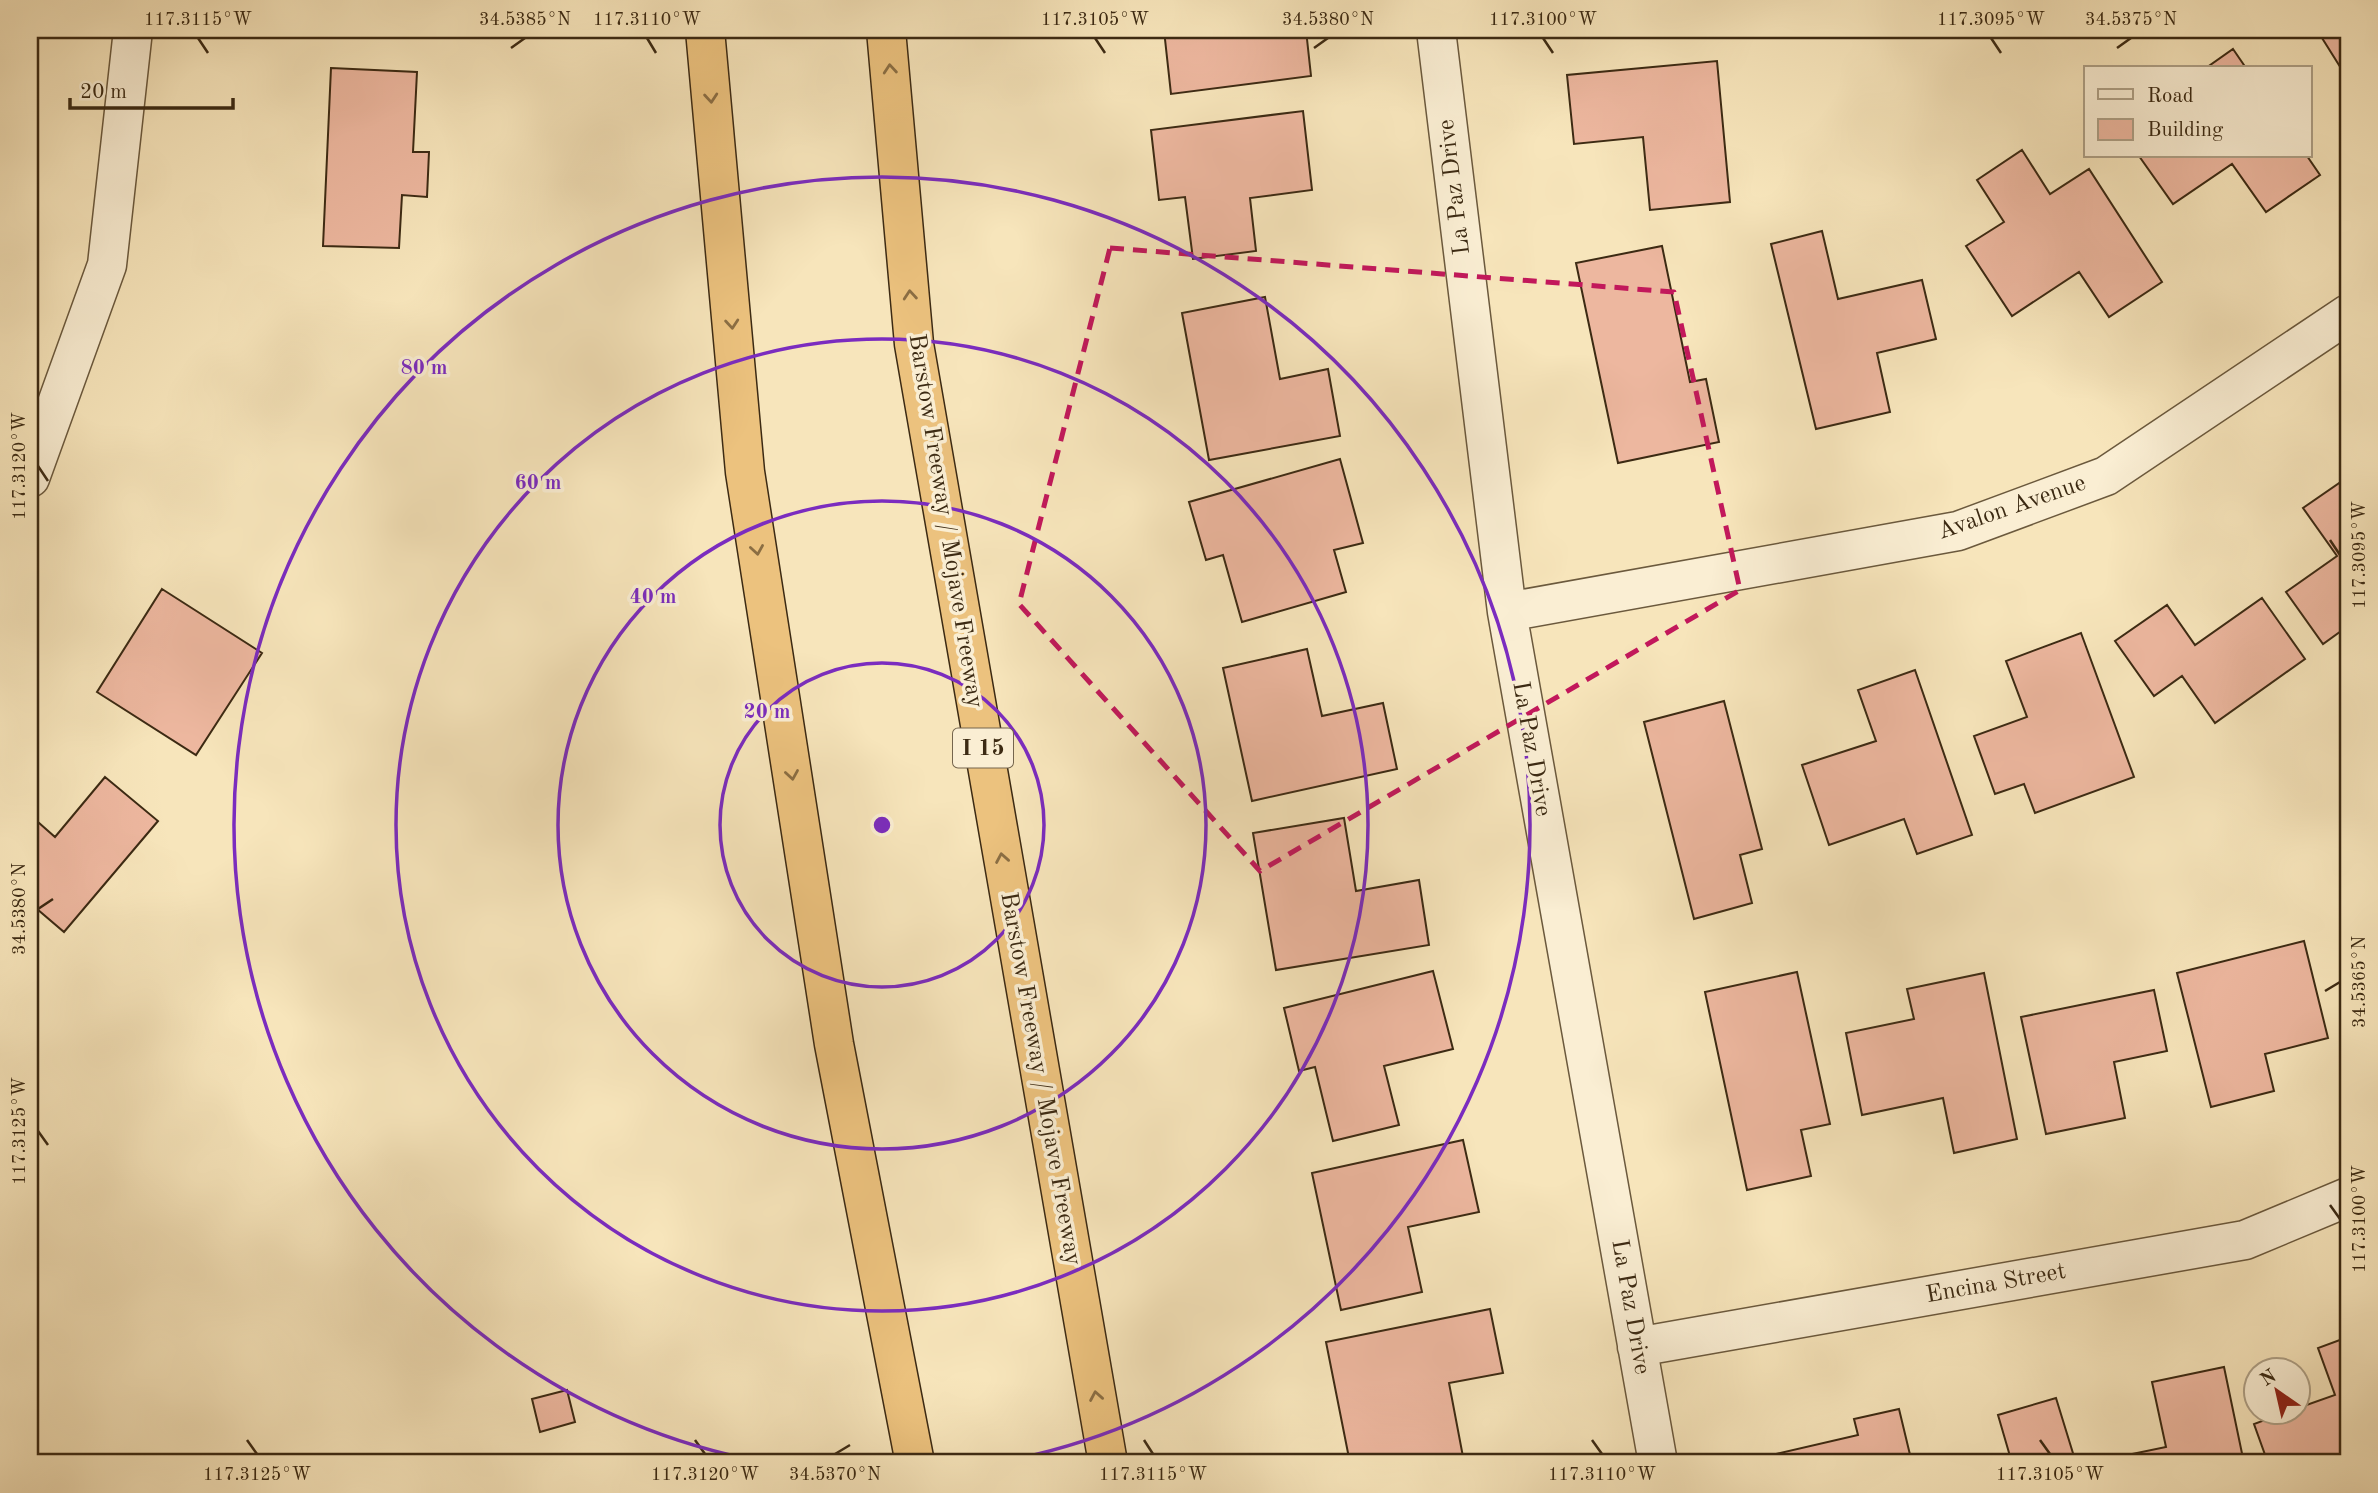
<svg xmlns="http://www.w3.org/2000/svg" width="2378" height="1493" font-family="'Old Standard TT',serif">
	<style>
		.building { fill: #edb79f; stroke: #3c2a13; stroke-width: 2 }
		.lines { fill: none; stroke-linecap: round; stroke-linejoin: round }
		.minor-casing { stroke: #6b593d; stroke-width: 41 }
		.tertiary-casing { stroke: #6b593d; stroke-width: 41 }
		.motorway-casing { stroke: #3c2a13; stroke-width: 41 }
		.minor { stroke: #faeed3; stroke-width: 38 }
		.tertiary { stroke: #faeed3; stroke-width: 38 }
		.motorway { stroke: #ecc27e; stroke-width: 38 }
		.oneway { stroke: #8b6e43 }
		.marked { fill: none; stroke: #c2185b; stroke-width: 5; stroke-dasharray: 14 9; stroke-linejoin: round }
		.ticks { fill: none; stroke: #3c2a13; stroke-width: 2.5 }
		.ring { fill: none; stroke: #7b2cbf; stroke-width: 3.5 }
		.labels { text-anchor: middle; dominant-baseline: central; stroke-width: 7; stroke-linejoin: round; paint-order: stroke }
		.shield { fill: #faeed3; stroke: #75654d; stroke-width: 2 }
		.shield-label { font-size: 23px; font-weight: bold; fill: #3c2a13 }
		.street-label { font-size: 24px; fill: #3c2a13; stroke: #faeed3 }
		.centre { fill: #7b2cbf; stroke: #faeed3; stroke-width: 3.5 }
		.ring-label { font-size: 21px; text-anchor: middle; font-weight: bold; fill: #7b2cbf; stroke: #faeed3; stroke-width: 7; stroke-linejoin: round; paint-order: stroke }
		.neatline { fill: none; stroke: #3c2a13; stroke-width: 2.5 }
		.ticks-label { font-size: 18px; text-anchor: middle; fill: #3c2a13 }
	</style>
	<rect width="100%" height="100%" fill="#f7e5bb"/>
	<filter id="stains"><feTurbulence type="fractalNoise" baseFrequency=".00286" numOctaves="4"/><feColorMatrix values="0 0 0 0 .2 0 0 0 0 .09 0 0 0 0 .02 0 0 0 .5 -.17"/></filter>
	<radialGradient id="worn" r=".72"><stop offset=".6" stop-color="#630" stop-opacity="0"/><stop offset="1" stop-color="#630" stop-opacity=".3"/></radialGradient>
	<path class="building" d="M 1164,30 L 1306,30 L 1311,76 L 1171,94 Z
		M 2317,30 L 2348,30 L 2348,70 L 2344,73 Z
		M 2233,49 L 2246,68 L 2206,68 Z
		M 1717,61 L 1730,202 L 1650,210 L 1643,137 L 1574,144 L 1567,75 Z
		M 331,68 L 417,72 L 413,152 L 429,152 L 427,197 L 402,195 L 399,248 L 323,246 Z
		M 1303,111 L 1312,190 L 1250,198 L 1256,251 L 1193,259 L 1185,197 L 1159,200 L 1151,130 Z
		M 2022,150 L 2050,194 L 2089,169 L 2162,282 L 2109,317 L 2079,272 L 2012,316 L 1966,246 L 2004,222 L 1977,180 Z
		M 2139,156 L 2307,156 L 2320,175 L 2266,212 L 2232,164 L 2173,204 Z
		M 1822,231 L 1838,299 L 1922,280 L 1936,339 L 1877,353 L 1890,412 L 1816,429 L 1771,244 Z
		M 1662,246 L 1690,382 L 1706,379 L 1719,442 L 1618,463 L 1576,263 Z
		M 1265,297 L 1280,379 L 1328,369 L 1340,436 L 1209,460 L 1182,313 Z
		M 1340,459 L 1363,543 L 1334,550 L 1346,592 L 1242,622 L 1223,555 L 1206,560 L 1189,502 Z
		M 2348,477 L 2348,626 L 2323,644 L 2286,592 L 2337,556 L 2303,508 Z
		M 162,589 L 262,653 L 196,755 L 97,692 Z
		M 2262,598 L 2305,659 L 2215,723 L 2182,676 L 2154,696 L 2115,641 L 2167,605 L 2195,645 Z
		M 2081,633 L 2134,777 L 2035,813 L 2024,784 L 1995,794 L 1974,736 L 2027,717 L 2006,661 Z
		M 1307,649 L 1322,716 L 1383,703 L 1397,769 L 1252,801 L 1223,668 Z
		M 1915,670 L 1972,835 L 1917,854 L 1904,819 L 1829,845 L 1802,765 L 1876,741 L 1858,690 Z
		M 1724,701 L 1762,849 L 1740,855 L 1752,903 L 1694,919 L 1644,722 Z
		M 105,777 L 158,821 L 64,932 L 30,903 L 30,815 L 55,837 Z
		M 1344,818 L 1356,891 L 1419,880 L 1429,945 L 1276,970 L 1253,833 Z
		M 2304,941 L 2328,1038 L 2265,1054 L 2274,1091 L 2211,1107 L 2177,973 Z
		M 1433,971 L 1453,1049 L 1384,1066 L 1399,1125 L 1333,1141 L 1315,1067 L 1299,1071 L 1284,1008 Z
		M 1797,972 L 1830,1124 L 1801,1130 L 1811,1176 L 1747,1190 L 1705,992 Z
		M 1984,973 L 2017,1139 L 1954,1153 L 1943,1098 L 1862,1115 L 1846,1033 L 1914,1019 L 1907,989 Z
		M 2154,990 L 2167,1051 L 2114,1062 L 2125,1118 L 2046,1134 L 2021,1017 Z
		M 1463,1140 L 1479,1212 L 1408,1227 L 1422,1292 L 1341,1310 L 1312,1173 Z
		M 1490,1309 L 1503,1373 L 1449,1383 L 1464,1462 L 1350,1463 L 1326,1342 Z
		M 2348,1337 L 2348,1463 L 2268,1463 L 2254,1424 L 2286,1412 L 2298,1412 L 2298,1408 L 2335,1395 L 2318,1348 Z
		M 2224,1367 L 2244,1463 L 2104,1463 L 2103,1460 L 2166,1447 L 2152,1382 Z
		M 567,1390 L 575,1422 L 540,1432 L 532,1399 Z
		M 2056,1398 L 2076,1463 L 2012,1463 L 1998,1415 Z
		M 1899,1409 L 1912,1463 L 1778,1463 L 1776,1454 L 1858,1435 L 1854,1419 Z"/>
	<g class="lines">
		<g class="minor-casing">
			<path id="minor" d="M 1436,30 L 1507,612 L 1658,1463
				M 1507,612 L 1958,531 L 2106,476 L 2348,314
				M 1637,1347 L 2245,1240 L 2348,1197"/>
		</g>
		<g class="tertiary-casing">
			<path id="tertiary" d="M 30,478 L 107,265 L 133,30"/>
		</g>
		<g class="motorway-casing">
			<path id="motorway" d="M 705,30 L 745,472 L 834,1044 L 915,1463
				M 886,30 L 914,344 L 1108,1463"/>
		</g>
		<use href="#minor" class="minor"/>
		<use href="#tertiary" class="tertiary"/>
		<use href="#motorway" class="motorway"/>
	</g>
	<defs><path id="oneway-chevron" d="M-2-3.5L2.5 0L-2 3.5" fill="none" stroke-width="1.6" stroke-linecap="round" stroke-linejoin="round" transform="scale(1.75)"/></defs>
	<g class="oneway">
		<use href="#oneway-chevron" transform="translate(890 69) rotate(-95)"/>
		<use href="#oneway-chevron" transform="translate(711 98) rotate(85)"/>
		<use href="#oneway-chevron" transform="translate(910 295) rotate(-95)"/>
		<use href="#oneway-chevron" transform="translate(732 324) rotate(85)"/>
		<use href="#oneway-chevron" transform="translate(757 550) rotate(81)"/>
		<use href="#oneway-chevron" transform="translate(792 775) rotate(81)"/>
		<use href="#oneway-chevron" transform="translate(1002 858) rotate(-100)"/>
		<use href="#oneway-chevron" transform="translate(1096 1396) rotate(-100)"/>
	</g>
	<path class="marked" d="M 1110,248 L 1674,292 L 1740,590 L 1260,871 L 1019,604 Z"/>
	<path class="ticks" d="M 198,38 L 208,53M 647,38 L 656,53M 1095,38 L 1105,53M 1543,38 L 1553,53M 1991,38 L 2001,53M 511,48 L 525,38M 1314,48 L 1328,38M 2117,48 L 2131,38M 38,466 L 48,481M 2330,540 L 2340,555M 38,909 L 53,899M 2325,991 L 2340,982M 38,1131 L 48,1145M 2330,1205 L 2340,1219M 247,1440 L 257,1454M 695,1440 L 705,1454M 1144,1440 L 1153,1454M 1592,1440 L 1602,1454M 2040,1440 L 2050,1454M 835,1454 L 850,1445"/>
	<g class="ring">
		<circle cx="882" cy="825" r="162"/>
		<circle cx="882" cy="825" r="324"/>
		<circle cx="882" cy="825" r="486"/>
		<path d="M769 1463A648 648 0 1 1 995 1463"/>
	</g>
	<g class="labels">
		<rect class="shield" x="953" y="728.5" width="60" height="39" rx="5"/>
		<g class="shield-label">
			<text x="983" y="748">I 15</text>
		</g>
		<g class="street-label">
			<text transform="translate(1455 187) rotate(-97)">La Paz Drive</text>
			<text transform="translate(2012 508) rotate(-19)">Avalon Avenue</text>
			<text transform="translate(945 521) rotate(81)">Barstow Freeway / Mojave Freeway</text>
			<text transform="translate(1531 749) rotate(80)">La Paz Drive</text>
			<text transform="translate(1040 1079) rotate(80)">Barstow Freeway / Mojave Freeway</text>
			<text transform="translate(1996 1284) rotate(-10)">Encina Street</text>
			<text transform="translate(1630 1307) rotate(80)">La Paz Drive</text>
		</g>
	</g>
	<circle cx="882" cy="825" r="10" class="centre"/>
	<g class="ring-label">
		<text x="424" y="374">80 m</text>
		<text x="538" y="489">60 m</text>
		<text x="653" y="603">40 m</text>
		<text x="767" y="718">20 m</text>
	</g>
	<rect width="2378" height="1493" fill="none" stroke="#f7e5bb" stroke-width="77"/>
	<rect x="2084" y="66" width="228" height="91" fill="#faeed3" stroke="#aea086" stroke-width="2"/>
	<rect x="2098" y="89" width="35" height="10" fill="#faeed3" stroke="#aea086" stroke-width="2"/>
	<text x="2147" y="102" font-size="21" fill="#3c2a13">Road</text>
	<rect x="2098" y="119" width="35" height="21" fill="#edb79f" stroke="#aea086" stroke-width="2"/>
	<text x="2147" y="136" font-size="21" fill="#3c2a13">Building</text>
	<g transform="translate(2277 1391) rotate(326)"><circle r="33" fill="#faeed3" stroke="#aea086" stroke-width="2"/>
	<path d="M0-5L12 26L0 18L-12 26Z" fill="#8f2418"/>
	<text y="-10" font-size="19" font-weight="bold" text-anchor="middle" fill="#3c2a13">N</text>
	</g>
	<path d="M70 98v10h163v-10" fill="none" stroke="#3c2a13" stroke-width="3.5"/>
	<text x="80" y="98" font-size="21" fill="#3c2a13" stroke="#faeed3" stroke-width="5" paint-order="stroke">20 m</text>
	<rect x="38" y="38" width="2302" height="1416" class="neatline"/>
	<g class="ticks-label">
		<text x="198" y="25">117.3115°W</text>
		<text x="525" y="25">34.5385°N</text>
		<text x="647" y="25">117.3110°W</text>
		<text x="1095" y="25">117.3105°W</text>
		<text x="1328" y="25">34.5380°N</text>
		<text x="1543" y="25">117.3100°W</text>
		<text x="1991" y="25">117.3095°W</text>
		<text x="2131" y="25">34.5375°N</text>
		<text transform="translate(19 466) rotate(-90)" y="6">117.3120°W</text>
		<text transform="translate(2359 555) rotate(-90)" y="6">117.3095°W</text>
		<text transform="translate(19 909) rotate(-90)" y="6">34.5380°N</text>
		<text transform="translate(2359 982) rotate(-90)" y="6">34.5365°N</text>
		<text transform="translate(19 1131) rotate(-90)" y="6">117.3125°W</text>
		<text transform="translate(2359 1219) rotate(-90)" y="6">117.3100°W</text>
		<text x="257" y="1480">117.3125°W</text>
		<text x="705" y="1480">117.3120°W</text>
		<text x="835" y="1480">34.5370°N</text>
		<text x="1153" y="1480">117.3115°W</text>
		<text x="1602" y="1480">117.3110°W</text>
		<text x="2050" y="1480">117.3105°W</text>
	</g>
	<rect width="100%" height="100%" filter="url(#stains)"/>
	<rect width="100%" height="100%" fill="url(#worn)"/>
</svg>
